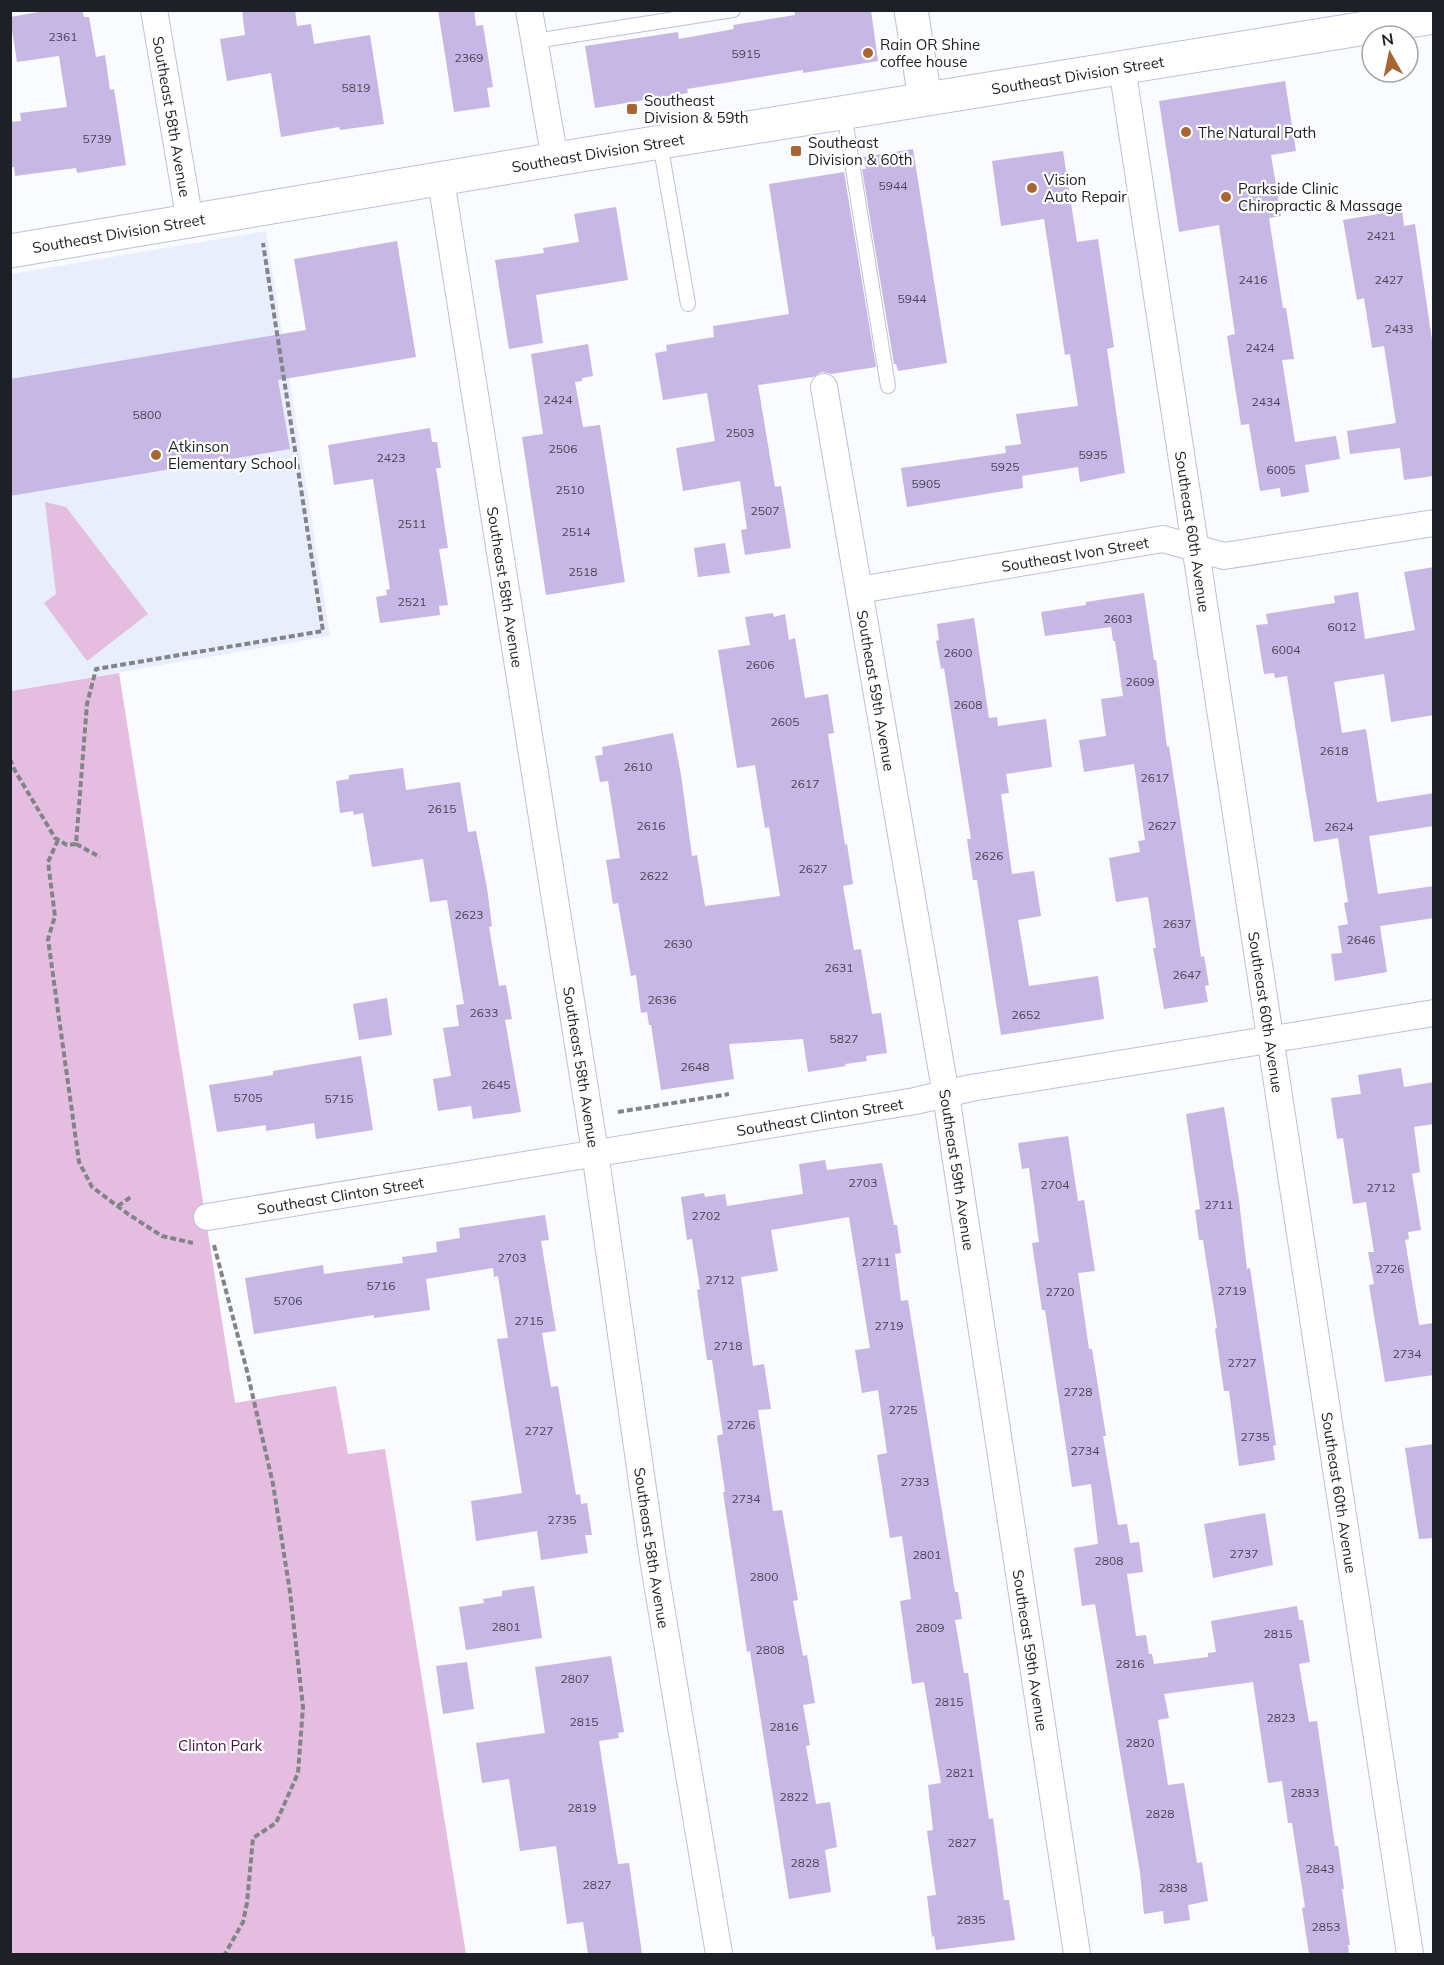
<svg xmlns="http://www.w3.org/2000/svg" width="1444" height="1965" font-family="Mulish,sans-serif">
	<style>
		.built { fill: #e9eefd }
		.green { fill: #e4bde0 }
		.building { fill: #c7b7e5 }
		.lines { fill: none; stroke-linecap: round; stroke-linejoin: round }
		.lane-casing { stroke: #bcc2d4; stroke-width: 16 }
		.street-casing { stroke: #bcc2d4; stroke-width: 28 }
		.secondary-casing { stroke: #bcc2d4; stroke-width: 35 }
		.path { stroke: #828489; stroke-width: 4; stroke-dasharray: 6 3; stroke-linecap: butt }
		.lane { stroke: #fff; stroke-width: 14 }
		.street { stroke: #fff; stroke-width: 26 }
		.secondary { stroke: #fff; stroke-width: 33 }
		.poi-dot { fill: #a96633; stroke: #fff; stroke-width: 2 }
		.labels { text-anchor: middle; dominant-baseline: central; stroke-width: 4.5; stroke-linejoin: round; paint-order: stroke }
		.number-label { font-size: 12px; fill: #484656 }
		.poi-label { font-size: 15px; fill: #1e2027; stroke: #fff; text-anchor: start }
		.street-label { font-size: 15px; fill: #1e2027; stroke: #fff }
		.park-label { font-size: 15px; fill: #441442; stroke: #fff }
	</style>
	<rect width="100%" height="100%" fill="#f9fbfe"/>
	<path class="built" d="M 266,231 L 330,636 L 11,691 L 11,274 Z"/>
	<path class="green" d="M 45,502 L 66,507 L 148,614 L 87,661 L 44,603 L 56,594 Z
		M 119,673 L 235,1403 L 336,1386 L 348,1454 L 385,1449 L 466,1954 L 11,1954 L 11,691 Z"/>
	<path class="building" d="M 50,10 L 82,10 L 84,17 L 89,17 L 96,57 L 105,55 L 110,90 L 114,89 L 126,165 L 77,173 L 76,168 L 15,176 L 14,167 L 10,167 L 10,122 L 21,121 L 20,113 L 67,107 L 59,56 L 17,62 L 10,17 Z
		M 242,10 L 295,10 L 297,26 L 311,24 L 314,44 L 370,35 L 384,124 L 340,130 L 339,127 L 281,137 L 271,73 L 227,81 L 220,39 L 245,35 Z
		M 438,10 L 474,10 L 476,26 L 483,25 L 493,87 L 487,88 L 490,107 L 454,112 Z
		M 794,10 L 871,10 L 878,61 L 803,73 L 803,70 L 687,89 L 688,93 L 595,108 L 585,46 L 678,32 L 679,39 L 734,29 L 733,25 L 795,15 Z
		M 1285,81 L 1296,151 L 1271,155 L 1281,216 L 1269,218 L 1283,308 L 1286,308 L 1294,359 L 1282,360 L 1295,442 L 1336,436 L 1340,459 L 1305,465 L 1309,492 L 1281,497 L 1280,488 L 1260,491 L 1249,424 L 1241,425 L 1227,336 L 1235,334 L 1219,225 L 1179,232 L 1159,101 Z
		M 913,149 L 947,363 L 898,371 L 896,364 L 894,364 L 862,169 L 866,169 L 864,157 Z
		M 1063,151 L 1077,242 L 1098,239 L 1114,347 L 1107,349 L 1125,473 L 1080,482 L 1078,467 L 1022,476 L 1023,488 L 907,507 L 901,468 L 1006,453 L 1005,446 L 1021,444 L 1016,414 L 1078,406 L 1070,354 L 1065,355 L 1044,219 L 1001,226 L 992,161 Z
		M 844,172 L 876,367 L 831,374 L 822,372 L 813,377 L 758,385 L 775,487 L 781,486 L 791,548 L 745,555 L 741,530 L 747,529 L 740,481 L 683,491 L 676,448 L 715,441 L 707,393 L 663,400 L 655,353 L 667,351 L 666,345 L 714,337 L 713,326 L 789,314 L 769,184 Z
		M 616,207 L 628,280 L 536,295 L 543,343 L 509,349 L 495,260 L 544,253 L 543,248 L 579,242 L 574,214 Z
		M 1402,210 L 1404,226 L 1415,224 L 1434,354 L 1434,476 L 1404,480 L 1400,448 L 1350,454 L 1347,431 L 1396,423 L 1384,346 L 1372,348 L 1364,298 L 1357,300 L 1343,220 Z
		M 397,241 L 416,357 L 278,380 L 290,449 L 10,496 L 10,379 L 306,330 L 294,259 Z
		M 588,344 L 593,376 L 582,378 L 582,381 L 575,382 L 583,427 L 600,425 L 625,582 L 546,595 L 522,437 L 543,434 L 531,354 Z
		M 430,428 L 432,442 L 437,442 L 441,468 L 436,468 L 448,548 L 439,549 L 448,605 L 439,606 L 440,615 L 380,623 L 376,597 L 387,595 L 386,590 L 390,589 L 373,479 L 334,485 L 328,445 Z
		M 725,543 L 730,573 L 698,577 L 694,548 Z
		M 1434,567 L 1434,715 L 1391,722 L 1384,674 L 1334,682 L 1342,733 L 1366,729 L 1377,802 L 1434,793 L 1434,826 L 1369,836 L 1378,894 L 1434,886 L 1434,918 L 1380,926 L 1387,972 L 1335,981 L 1331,954 L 1342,953 L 1338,926 L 1348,924 L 1344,903 L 1348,902 L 1338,838 L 1314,842 L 1287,676 L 1275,678 L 1274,673 L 1264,674 L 1256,625 L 1268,624 L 1266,614 L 1335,603 L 1334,596 L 1358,592 L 1365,639 L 1415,630 L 1404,572 Z
		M 1144,593 L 1154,660 L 1156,660 L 1167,747 L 1169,746 L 1201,957 L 1204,956 L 1209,985 L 1205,986 L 1208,1002 L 1164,1009 L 1153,948 L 1156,948 L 1148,897 L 1116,902 L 1109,858 L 1140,852 L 1138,841 L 1145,840 L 1134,764 L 1084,772 L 1079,740 L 1106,736 L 1101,699 L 1123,696 L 1115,641 L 1113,641 L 1111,627 L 1045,636 L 1041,612 L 1086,605 L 1086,602 Z
		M 773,613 L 774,617 L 785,614 L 789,640 L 795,638 L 805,698 L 828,694 L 834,733 L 828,734 L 845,845 L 847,844 L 853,884 L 843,886 L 854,950 L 861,949 L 872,1014 L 881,1013 L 887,1053 L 866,1056 L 867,1061 L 845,1064 L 846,1066 L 808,1072 L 803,1039 L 729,1044 L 734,1079 L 661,1090 L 651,1025 L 649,1025 L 647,1012 L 641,1013 L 636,975 L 631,976 L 618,903 L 613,904 L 606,860 L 620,858 L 608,781 L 600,782 L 595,756 L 603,755 L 602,747 L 673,733 L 681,775 L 692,856 L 697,855 L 705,906 L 780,896 L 769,827 L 765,828 L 755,765 L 737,768 L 718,650 L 750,645 L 745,617 Z
		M 974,618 L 989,718 L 997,717 L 998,726 L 1046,719 L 1052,767 L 1006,774 L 1009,793 L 1001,794 L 1012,874 L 1034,871 L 1041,916 L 1018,920 L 1029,986 L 1098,976 L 1104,1019 L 1001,1035 L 977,880 L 973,880 L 967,839 L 971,839 L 944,668 L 941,669 L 936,641 L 939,640 L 937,624 Z
		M 403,768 L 406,790 L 460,782 L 468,832 L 476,831 L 487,888 L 492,926 L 489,927 L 499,986 L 506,985 L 512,1019 L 505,1020 L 521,1112 L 473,1119 L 471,1106 L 438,1111 L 433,1079 L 451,1076 L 443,1028 L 459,1026 L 456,1005 L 464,1004 L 447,900 L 430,902 L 423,859 L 372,867 L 363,813 L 354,815 L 353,811 L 340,813 L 336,781 L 349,779 L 349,775 Z
		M 387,998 L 392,1035 L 359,1040 L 353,1004 Z
		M 361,1056 L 373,1130 L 316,1139 L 314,1123 L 266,1131 L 266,1125 L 217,1132 L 209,1085 L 273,1075 L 273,1071 Z
		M 1401,1068 L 1404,1087 L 1434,1082 L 1434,1124 L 1414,1127 L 1420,1172 L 1412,1174 L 1421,1230 L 1408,1232 L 1409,1239 L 1405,1240 L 1419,1325 L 1434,1323 L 1434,1375 L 1385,1382 L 1369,1285 L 1374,1284 L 1368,1252 L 1374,1252 L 1366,1202 L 1353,1204 L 1343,1138 L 1337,1139 L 1331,1098 L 1361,1094 L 1358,1075 Z
		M 1224,1107 L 1239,1200 L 1247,1269 L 1250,1268 L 1276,1445 L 1273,1446 L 1275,1460 L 1239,1466 L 1229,1391 L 1224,1391 L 1215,1329 L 1217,1328 L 1203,1240 L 1199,1240 L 1195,1210 L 1200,1209 L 1186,1114 Z
		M 1068,1136 L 1078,1201 L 1084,1200 L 1095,1271 L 1078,1273 L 1089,1349 L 1092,1349 L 1106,1436 L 1103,1436 L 1118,1525 L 1127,1524 L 1130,1543 L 1139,1542 L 1143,1572 L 1127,1574 L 1136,1636 L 1146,1635 L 1149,1654 L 1152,1654 L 1154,1664 L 1208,1657 L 1208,1653 L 1216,1652 L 1211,1621 L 1297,1606 L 1299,1620 L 1303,1620 L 1310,1662 L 1299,1664 L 1309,1722 L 1317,1721 L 1335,1846 L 1338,1846 L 1344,1889 L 1342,1889 L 1350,1945 L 1348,1945 L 1349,1954 L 1309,1954 L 1302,1908 L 1305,1907 L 1292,1823 L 1288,1823 L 1282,1781 L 1268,1783 L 1253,1682 L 1164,1694 L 1169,1718 L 1158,1720 L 1168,1785 L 1184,1783 L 1197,1863 L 1202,1862 L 1208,1901 L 1188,1905 L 1190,1920 L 1164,1924 L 1163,1911 L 1144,1914 L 1140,1872 L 1095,1604 L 1082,1606 L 1074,1548 L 1098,1544 L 1091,1484 L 1072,1487 L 1045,1310 L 1042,1310 L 1032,1243 L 1039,1242 L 1029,1168 L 1022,1169 L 1018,1143 Z
		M 825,1160 L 827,1170 L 882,1163 L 894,1225 L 897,1225 L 901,1253 L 895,1254 L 901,1301 L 908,1300 L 955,1592 L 958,1592 L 962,1619 L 955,1620 L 964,1673 L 968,1673 L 989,1819 L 993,1818 L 1004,1900 L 1009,1900 L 1015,1940 L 936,1950 L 934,1936 L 932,1937 L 927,1896 L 936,1895 L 927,1831 L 933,1830 L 928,1785 L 941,1783 L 924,1682 L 912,1684 L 900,1601 L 911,1599 L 902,1536 L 890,1538 L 877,1455 L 887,1453 L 878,1390 L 862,1393 L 855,1350 L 870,1348 L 849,1217 L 771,1230 L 778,1271 L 741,1277 L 753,1366 L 764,1364 L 771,1409 L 758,1410 L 773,1511 L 782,1510 L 798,1600 L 793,1601 L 803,1656 L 807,1655 L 815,1703 L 803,1705 L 810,1745 L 806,1746 L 816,1804 L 830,1802 L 837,1847 L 825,1850 L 831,1892 L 789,1899 L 750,1651 L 747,1652 L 723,1492 L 725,1492 L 717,1436 L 723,1434 L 712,1360 L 707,1360 L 697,1290 L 700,1289 L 692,1239 L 687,1240 L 681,1197 L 704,1193 L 705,1197 L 725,1194 L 727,1206 L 803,1194 L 799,1164 Z
		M 545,1215 L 549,1240 L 541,1241 L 556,1331 L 542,1333 L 551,1387 L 558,1386 L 576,1495 L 580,1494 L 581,1504 L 587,1503 L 592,1535 L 585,1535 L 588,1553 L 541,1560 L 537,1531 L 476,1541 L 471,1501 L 522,1493 L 497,1339 L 508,1338 L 498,1276 L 494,1277 L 493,1268 L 426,1279 L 430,1310 L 374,1318 L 374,1315 L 254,1334 L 245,1278 L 323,1265 L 324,1274 L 403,1263 L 402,1257 L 437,1252 L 436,1242 L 460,1238 L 459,1228 Z
		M 1434,1444 L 1434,1538 L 1419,1539 L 1405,1448 Z
		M 1265,1513 L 1273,1565 L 1213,1578 L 1204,1524 Z
		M 534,1586 L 542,1638 L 466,1650 L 459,1607 L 484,1603 L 483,1599 L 502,1596 L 502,1591 Z
		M 611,1656 L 624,1732 L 618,1733 L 619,1738 L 599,1741 L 618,1864 L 629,1863 L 642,1954 L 588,1954 L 583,1922 L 567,1924 L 556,1846 L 520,1851 L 509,1779 L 482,1783 L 476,1743 L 545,1733 L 535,1667 Z
		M 467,1662 L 474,1709 L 443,1714 L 436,1666 Z"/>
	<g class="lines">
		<g class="lane-casing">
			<path id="lane" d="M 535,41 L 733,10
				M 844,113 L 888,386
				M 660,143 L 688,304"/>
		</g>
		<g class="street-casing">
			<g id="street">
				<path id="s1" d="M 154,10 L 190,222"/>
				<path d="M 529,10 L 555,160"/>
				<path id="s2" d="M 1122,67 L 1410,1954"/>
				<path id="s3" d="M 441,180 L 595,1152 L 653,1559 L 719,1954"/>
				<path id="s4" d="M 824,387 L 946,1095 L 1077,1954"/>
				<path id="s5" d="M 859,590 L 1163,539 L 1224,556 L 1434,523"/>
				<path id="s6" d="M 207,1217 L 915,1101 L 971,1088 L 1434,1013"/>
			</g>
		</g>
		<g class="secondary-casing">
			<g id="secondary">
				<path d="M 911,10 L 925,99"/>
				<path id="s7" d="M 10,251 L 587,154 L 1434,17"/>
			</g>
		</g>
		<path class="path" d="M 10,759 L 14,769 L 55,838 L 67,845 L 76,844 L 87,704 L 96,669 L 323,631 L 263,243
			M 58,840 L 48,862 L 55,916 L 48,939 L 79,1162 L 92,1187 L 128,1214 L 162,1236 L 193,1243
			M 76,844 L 100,857
			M 618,1112 L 729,1094
			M 118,1206 L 132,1196
			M 214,1245 L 247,1371 L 273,1484 L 290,1592 L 303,1707 L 298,1773 L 276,1823 L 253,1838 L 247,1903 L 243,1922 L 225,1954"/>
		<use href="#lane" class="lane"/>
		<use href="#street" class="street"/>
		<use href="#secondary" class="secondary"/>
	</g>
	<g class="poi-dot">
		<circle cx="868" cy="53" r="6"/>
		<rect x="626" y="103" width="12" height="12" rx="3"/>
		<circle cx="1186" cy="132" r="6"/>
		<rect x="790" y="145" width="12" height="12" rx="3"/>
		<circle cx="1032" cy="188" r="6"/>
		<circle cx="1226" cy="197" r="6"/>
		<circle cx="156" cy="455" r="6"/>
	</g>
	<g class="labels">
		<g class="number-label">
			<text x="63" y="36">2361</text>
			<text x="746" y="53">5915</text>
			<text x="469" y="57">2369</text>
			<text x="356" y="87">5819</text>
			<text x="97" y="138">5739</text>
			<text x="893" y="185">5944</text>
			<text x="1381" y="235">2421</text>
			<text x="1253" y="279">2416</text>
			<text x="1389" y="279">2427</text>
			<text x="912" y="298">5944</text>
			<text x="1399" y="328">2433</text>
			<text x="1260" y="347">2424</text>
			<text x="558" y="399">2424</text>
			<text x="1266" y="401">2434</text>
			<text x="147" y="414">5800</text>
			<text x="740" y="432">2503</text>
			<text x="563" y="448">2506</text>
			<text x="1093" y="454">5935</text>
			<text x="391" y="457">2423</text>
			<text x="1005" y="466">5925</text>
			<text x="1281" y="469">6005</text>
			<text x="926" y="483">5905</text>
			<text x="570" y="489">2510</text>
			<text x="765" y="510">2507</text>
			<text x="412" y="523">2511</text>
			<text x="576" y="531">2514</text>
			<text x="583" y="571">2518</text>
			<text x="412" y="601">2521</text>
			<text x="1118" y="618">2603</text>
			<text x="1342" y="626">6012</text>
			<text x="1286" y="649">6004</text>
			<text x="958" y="652">2600</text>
			<text x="760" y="664">2606</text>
			<text x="1140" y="681">2609</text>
			<text x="968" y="704">2608</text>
			<text x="785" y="721">2605</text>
			<text x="1334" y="750">2618</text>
			<text x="638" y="766">2610</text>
			<text x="1155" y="777">2617</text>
			<text x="805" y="783">2617</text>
			<text x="442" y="808">2615</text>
			<text x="651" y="825">2616</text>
			<text x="1162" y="825">2627</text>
			<text x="1339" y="826">2624</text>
			<text x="989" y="855">2626</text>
			<text x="813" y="868">2627</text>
			<text x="654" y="875">2622</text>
			<text x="469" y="914">2623</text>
			<text x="1177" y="923">2637</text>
			<text x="1361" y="939">2646</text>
			<text x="678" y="943">2630</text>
			<text x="839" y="967">2631</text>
			<text x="1187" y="974">2647</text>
			<text x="662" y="999">2636</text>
			<text x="484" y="1012">2633</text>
			<text x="1026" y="1014">2652</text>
			<text x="844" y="1038">5827</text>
			<text x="695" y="1066">2648</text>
			<text x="496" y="1084">2645</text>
			<text x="248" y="1097">5705</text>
			<text x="339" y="1098">5715</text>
			<text x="863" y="1182">2703</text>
			<text x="1055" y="1184">2704</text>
			<text x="1381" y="1187">2712</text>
			<text x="1219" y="1204">2711</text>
			<text x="706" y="1215">2702</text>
			<text x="512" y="1257">2703</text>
			<text x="876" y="1261">2711</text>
			<text x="1390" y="1268">2726</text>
			<text x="720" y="1279">2712</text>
			<text x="381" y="1285">5716</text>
			<text x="1232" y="1290">2719</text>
			<text x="1060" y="1291">2720</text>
			<text x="288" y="1300">5706</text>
			<text x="529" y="1320">2715</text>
			<text x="889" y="1325">2719</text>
			<text x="728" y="1345">2718</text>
			<text x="1407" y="1353">2734</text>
			<text x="1242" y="1362">2727</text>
			<text x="1078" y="1391">2728</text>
			<text x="903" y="1409">2725</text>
			<text x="741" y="1424">2726</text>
			<text x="539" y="1430">2727</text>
			<text x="1255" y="1436">2735</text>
			<text x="1085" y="1450">2734</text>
			<text x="915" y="1481">2733</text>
			<text x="746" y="1498">2734</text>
			<text x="562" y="1519">2735</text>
			<text x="1244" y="1553">2737</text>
			<text x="927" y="1554">2801</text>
			<text x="1109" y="1560">2808</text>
			<text x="764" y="1576">2800</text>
			<text x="506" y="1626">2801</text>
			<text x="930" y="1627">2809</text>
			<text x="1278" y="1633">2815</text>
			<text x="770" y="1649">2808</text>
			<text x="1130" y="1663">2816</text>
			<text x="575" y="1678">2807</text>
			<text x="949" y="1701">2815</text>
			<text x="1281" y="1717">2823</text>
			<text x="584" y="1721">2815</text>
			<text x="784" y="1726">2816</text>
			<text x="1140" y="1742">2820</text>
			<text x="960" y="1772">2821</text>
			<text x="1305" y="1792">2833</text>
			<text x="794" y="1796">2822</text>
			<text x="582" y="1807">2819</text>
			<text x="1160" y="1813">2828</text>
			<text x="962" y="1842">2827</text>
			<text x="805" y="1862">2828</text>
			<text x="1320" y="1868">2843</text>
			<text x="597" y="1884">2827</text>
			<text x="1173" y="1887">2838</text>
			<text x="971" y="1919">2835</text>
			<text x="1326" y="1926">2853</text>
		</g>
		<g class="poi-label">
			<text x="880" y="44">Rain OR Shine<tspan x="880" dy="17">coffee house</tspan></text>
			<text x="644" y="100">Southeast<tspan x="644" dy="17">Division &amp; 59th</tspan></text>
			<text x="1198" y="132">The Natural Path</text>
			<text x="808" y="142">Southeast<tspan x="808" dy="17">Division &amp; 60th</tspan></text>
			<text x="1044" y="179">Vision<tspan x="1044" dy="17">Auto Repair</tspan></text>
			<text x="1238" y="188">Parkside Clinic<tspan x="1238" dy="17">Chiropractic &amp; Massage</tspan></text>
			<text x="168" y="446">Atkinson<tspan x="168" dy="17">Elementary School</tspan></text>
		</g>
		<g class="street-label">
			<text stroke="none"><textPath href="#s7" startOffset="1082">Southeast Division Street</textPath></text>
			<text stroke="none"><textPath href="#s1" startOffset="108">Southeast 58th Avenue</textPath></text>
			<text stroke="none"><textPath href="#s7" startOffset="596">Southeast Division Street</textPath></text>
			<text stroke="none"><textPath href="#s7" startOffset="110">Southeast Division Street</textPath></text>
			<text stroke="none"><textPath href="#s2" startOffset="470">Southeast 60th Avenue</textPath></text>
			<text stroke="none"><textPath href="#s5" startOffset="219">Southeast Ivon Street</textPath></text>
			<text stroke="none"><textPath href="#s3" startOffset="412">Southeast 58th Avenue</textPath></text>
			<text stroke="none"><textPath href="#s4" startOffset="308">Southeast 59th Avenue</textPath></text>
			<text stroke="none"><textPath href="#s2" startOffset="956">Southeast 60th Avenue</textPath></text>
			<text stroke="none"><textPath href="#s3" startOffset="898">Southeast 58th Avenue</textPath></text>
			<text stroke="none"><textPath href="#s6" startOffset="621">Southeast Clinton Street</textPath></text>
			<text stroke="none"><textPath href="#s4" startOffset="794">Southeast 59th Avenue</textPath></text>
			<text stroke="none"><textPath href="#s6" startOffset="135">Southeast Clinton Street</textPath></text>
			<text stroke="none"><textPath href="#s2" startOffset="1442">Southeast 60th Avenue</textPath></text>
			<text stroke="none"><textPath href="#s3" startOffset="1384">Southeast 58th Avenue</textPath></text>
			<text stroke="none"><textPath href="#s4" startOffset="1280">Southeast 59th Avenue</textPath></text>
		</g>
		<g class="park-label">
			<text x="220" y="1745">Clinton Park</text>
		</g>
	</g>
	<rect width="1444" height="1965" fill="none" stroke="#1e2027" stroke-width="24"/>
	<g transform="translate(1390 54) rotate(351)"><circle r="28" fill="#ffffff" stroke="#a5a6a9" stroke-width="1.5"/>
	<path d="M0-4.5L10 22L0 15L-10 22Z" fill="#a96633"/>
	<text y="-9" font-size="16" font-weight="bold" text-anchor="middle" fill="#1e2027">N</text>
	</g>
</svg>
